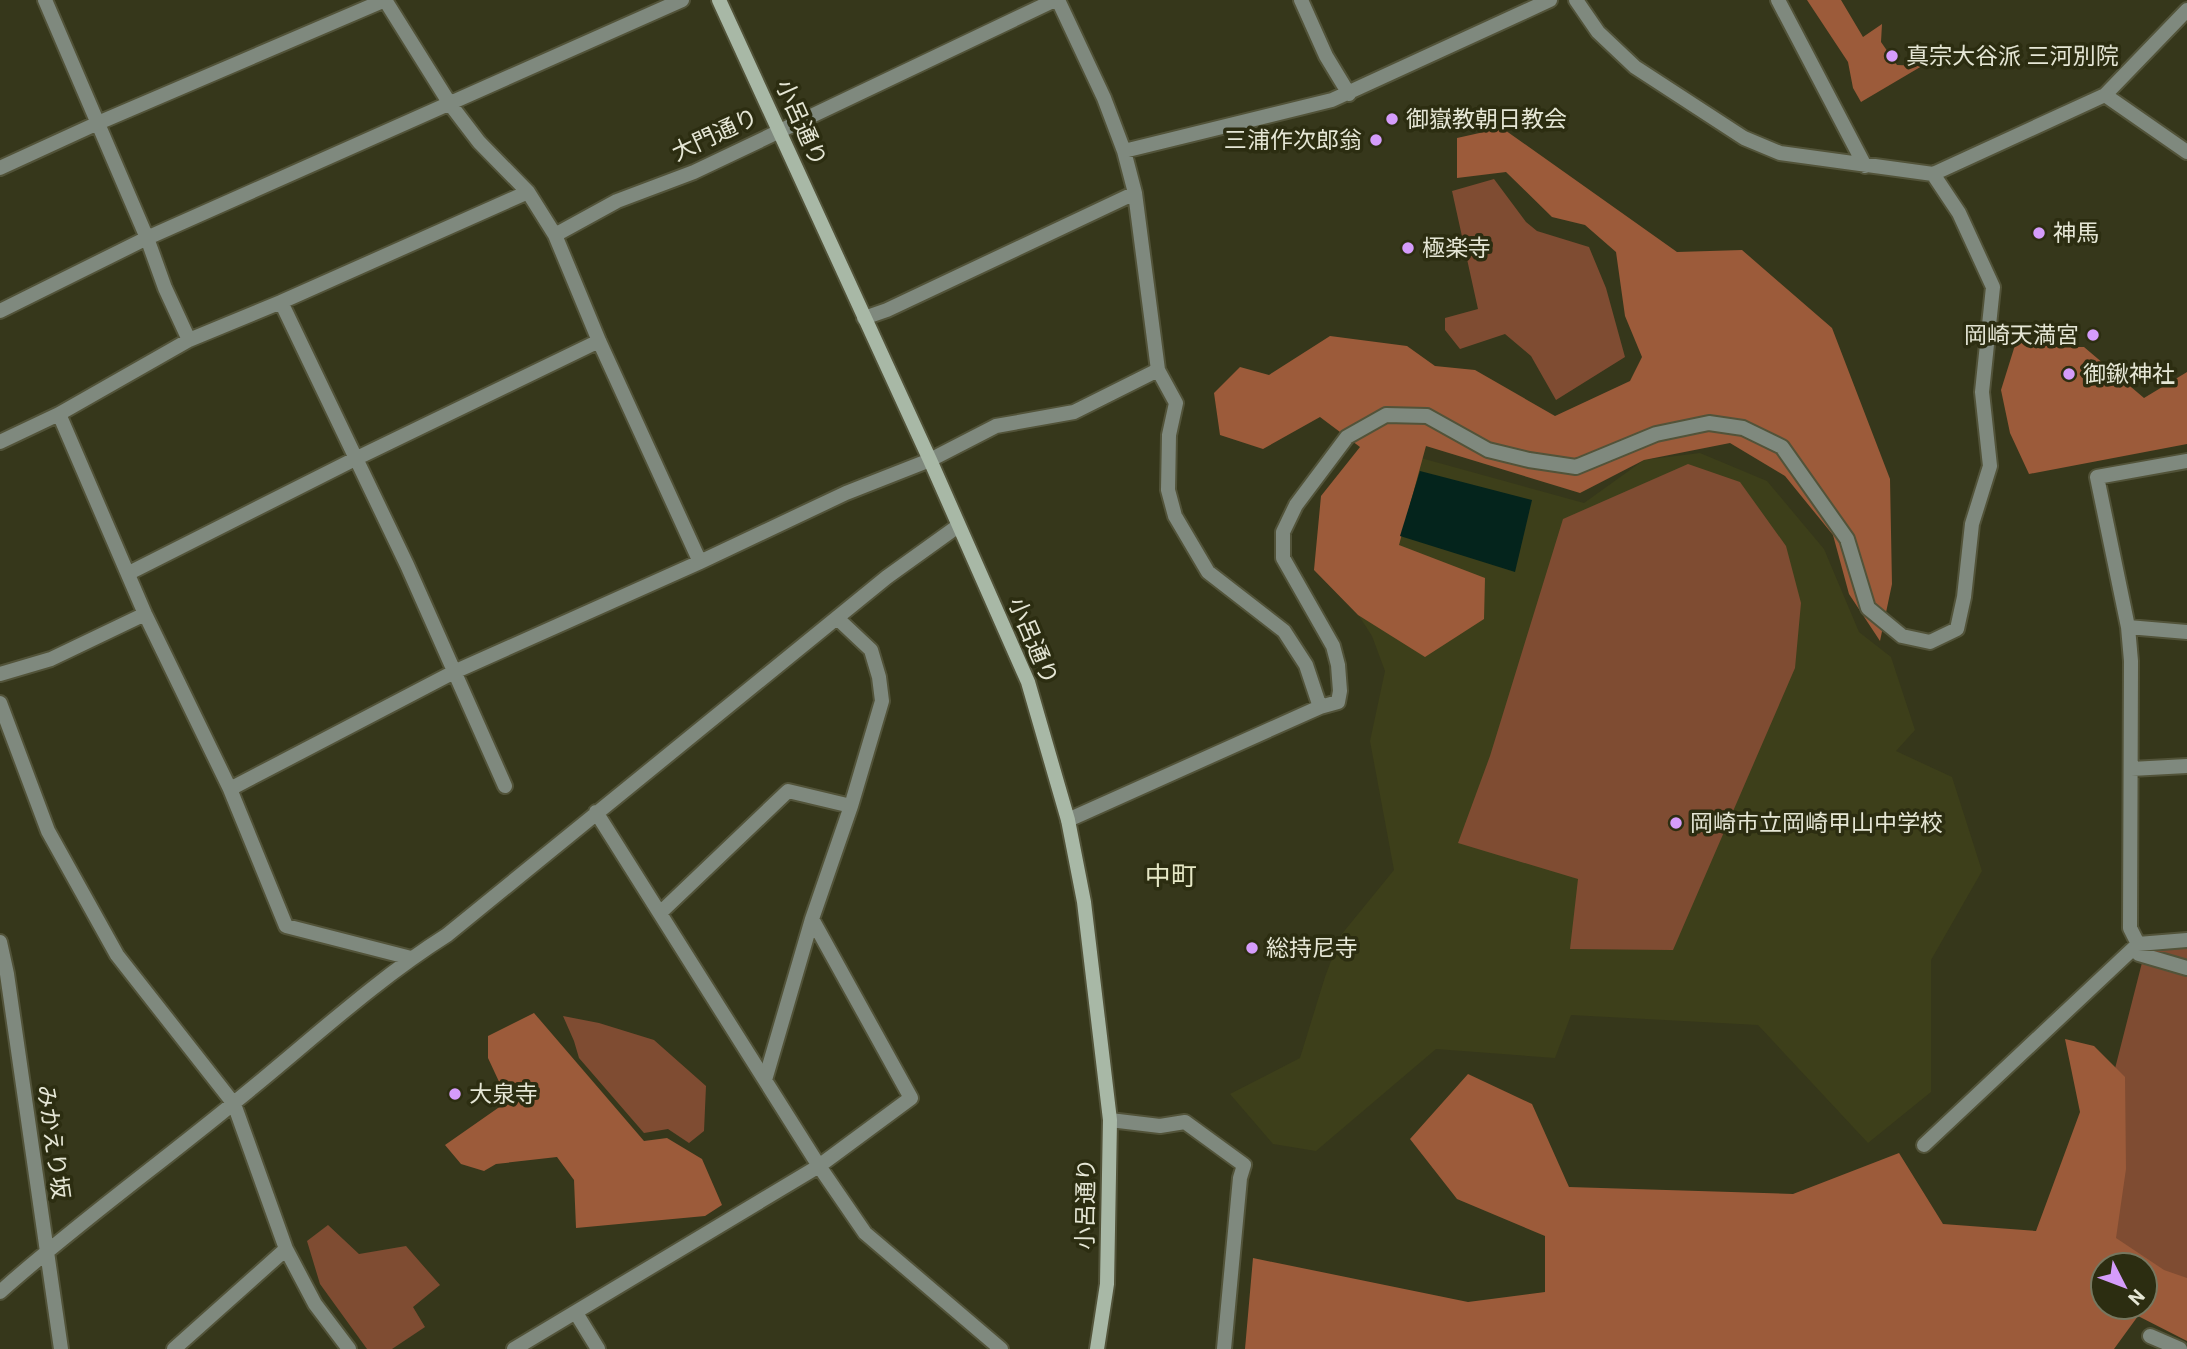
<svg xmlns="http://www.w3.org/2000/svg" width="2187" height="1349" font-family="Roboto,'Noto Sans JP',sans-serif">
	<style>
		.built { fill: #3d3f1a }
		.green { fill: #7f4c32 }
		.forest { fill: #9c5b3a; fill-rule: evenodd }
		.water { fill: #04241c }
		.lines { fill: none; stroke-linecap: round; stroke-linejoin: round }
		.street-casing { stroke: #525339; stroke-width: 18 }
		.secondary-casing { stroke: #525339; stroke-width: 18 }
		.street { stroke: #7f897e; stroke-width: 14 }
		.secondary { stroke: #a8b8a6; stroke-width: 14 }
		.poi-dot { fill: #d59cfb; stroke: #2c2d11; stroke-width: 2.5 }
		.labels { text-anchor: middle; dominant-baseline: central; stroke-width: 7; stroke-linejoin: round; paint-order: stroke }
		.poi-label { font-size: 23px; fill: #e5e6d5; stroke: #2c2d11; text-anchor: start }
		.street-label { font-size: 23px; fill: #e5e6d5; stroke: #2c2d11 }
		.quarter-label { font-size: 26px; fill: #e5e7c5; stroke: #2c2d11 }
	</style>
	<rect width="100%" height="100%" fill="#36371b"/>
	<path class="built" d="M 1700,453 L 1767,481 L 1824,549 L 1859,632 L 1891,657 L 1915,730 L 1896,751 L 1952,777 L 1982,871 L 1931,960 L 1931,1092 L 1868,1143 L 1758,1025 L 1571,1015 L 1555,1058 L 1436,1049 L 1316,1151 L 1273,1144 L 1230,1094 L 1300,1058 L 1325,977 L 1341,935 L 1394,870 L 1370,741 L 1385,671 L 1372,636 L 1322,559 L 1410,455 L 1584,503 L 1644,460 Z"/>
	<path class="green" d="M 1494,179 L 1526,222 L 1537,231 L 1589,247 L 1606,288 L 1625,357 L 1556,400 L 1531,356 L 1505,334 L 1460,349 L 1445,330 L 1445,318 L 1478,309 L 1452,191 Z
		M 1688,464 L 1740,482 L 1786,546 L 1801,603 L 1795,668 L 1673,950 L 1570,949 L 1578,879 L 1458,843 L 1490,756 L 1563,519 Z
		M 2146,947 L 2187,948 L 2187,1332 L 2145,1265 L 2103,1265 L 2068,1253 Z
		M 563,1016 L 599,1023 L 654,1040 L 706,1086 L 704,1131 L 689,1143 L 668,1129 L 644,1133 L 579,1058 L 574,1041 Z
		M 328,1225 L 359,1254 L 406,1246 L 440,1285 L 413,1307 L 425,1327 L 392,1349 L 367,1349 L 320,1284 L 307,1241 Z"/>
	<path class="forest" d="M 1807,0 L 1841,0 L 1863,37 L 1882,24 L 1881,42 L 1897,65 L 1922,66 L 1861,102 L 1853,88 L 1848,62 Z
		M 1502,128 L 1677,252 L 1742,250 L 1832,328 L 1890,479 L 1892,584 L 1880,641 L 1849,594 L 1833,535 L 1785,476 L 1730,443 L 1644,460 L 1580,493 L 1426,446 L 1399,545 L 1485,578 L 1484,619 L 1425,657 L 1358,615 L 1314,570 L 1321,496 L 1360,447 L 1320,417 L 1263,449 L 1220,435 L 1214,393 L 1240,367 L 1269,375 L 1330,336 L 1407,346 L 1435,366 L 1475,370 L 1555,416 L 1630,381 L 1642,357 L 1625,316 L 1616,252 L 1585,225 L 1552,217 L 1506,172 L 1457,178 L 1457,138 Z
		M 2016,342 L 2057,347 L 2084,347 L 2144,398 L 2187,372 L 2187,444 L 2029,474 L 2010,433 L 2001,390 Z
		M 534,1013 L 644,1141 L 667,1138 L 702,1159 L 722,1205 L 705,1216 L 576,1228 L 574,1180 L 557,1157 L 496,1164 L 484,1171 L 461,1164 L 445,1145 L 508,1101 L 488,1058 L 488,1036 Z
		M 2065,1039 L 2094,1046 L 2125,1077 L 2126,1169 L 2116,1238 L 2164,1270 L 2187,1278 L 2187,1341 L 2138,1316 L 2114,1349 L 1245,1349 L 1253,1258 L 1468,1302 L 1545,1292 L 1545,1236 L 1457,1199 L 1410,1139 L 1468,1074 L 1532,1104 L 1569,1187 L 1793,1194 L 1899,1153 L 1943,1224 L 2036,1231 L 2080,1112 ZM 2103,1265 L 2145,1265 L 2145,1307 L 2103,1307 Z"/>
	<path class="water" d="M 1420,471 L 1532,500 L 1515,572 L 1400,536 Z"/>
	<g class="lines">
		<g class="street-casing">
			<path id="street" d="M 45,0 L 147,238 L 165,288 L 189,340
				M 385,0 L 450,104 L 479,142 L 528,192 L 555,235 L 617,201 L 694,172 L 1055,0
				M 1058,0 L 1104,98 L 1124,151 L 1135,193 L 1158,370 L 1176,403 L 1169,435 L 1168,490 L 1175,516 L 1208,572 L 1284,631 L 1306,665 L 1320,707
				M 1301,0 L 1326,56 L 1349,94
				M 1576,0 L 1598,32 L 1635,67 L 1744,138 L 1780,153 L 1933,174 L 2105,95 L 2187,10
				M 1778,0 L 1865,166
				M 2105,95 L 2187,152
				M 1124,151 L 1332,100 L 1550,0
				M 0,168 L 98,123 L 385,0
				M 555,235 L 599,341 L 700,562
				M 281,302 L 407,565 L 505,786
				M 0,311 L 147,238 L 682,0
				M 864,318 L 887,310 L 1135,193
				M 59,414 L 145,614 L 230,789 L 286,926 L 411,958
				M 0,442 L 59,414 L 189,340 L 281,302 L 528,192
				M 2187,461 L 2097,477 L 2128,627 L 2131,661 L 2130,928 L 2138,944 L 2139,954 L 2187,968
				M 129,573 L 355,459 L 599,341
				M 2128,627 L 2187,632
				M 0,674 L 51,659 L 145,614
				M 0,703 L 48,831 L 117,955 L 234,1104 L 286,1249 L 315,1304 L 349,1349
				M 2131,769 L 2187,766
				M 230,789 L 454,672 L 700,562 L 846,493 L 930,460 L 996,426 L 1074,412 L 1158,370
				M 596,812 L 819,1166 L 865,1233 L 1001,1349
				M 1068,820 L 1320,707 L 1338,702 L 1340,691 L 1338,665 L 1333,646 L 1283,558 L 1283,532 L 1296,505 L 1347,437 L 1386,415 L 1427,416 L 1488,450 L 1529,460 L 1576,467 L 1656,434 L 1709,423 L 1743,428 L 1782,447 L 1847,539 L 1868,608 L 1902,636 L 1930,642 L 1957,629 L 1964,597 L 1972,524 L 1990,466 L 1982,392 L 1993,287 L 1959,213 L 1933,174
				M 660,913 L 788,791 L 851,806
				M 0,942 L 7,974 L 61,1349
				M 765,1080 L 812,919 L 851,806 L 882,701 L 879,677 L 871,650 L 837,618
				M 1110,1120 L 1160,1126 L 1185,1122 L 1244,1165 L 1240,1178 L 1224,1349
				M 1924,1145 L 2138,944 L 2187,940
				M 0,1292 C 75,1225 157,1166 235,1102 C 305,1046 371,983 447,935 L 887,577 L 958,526
				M 576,1313 L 598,1349
				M 2150,1336 L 2180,1349
				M 174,1349 L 286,1249
				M 514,1349 L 819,1166 L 911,1098 L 812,919"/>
		</g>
		<g class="secondary-casing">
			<path id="secondary" d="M 719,0 L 930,460 L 1028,682 L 1068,820 L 1084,902 L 1110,1120 L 1107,1284 L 1097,1349"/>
		</g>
		<use href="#street" class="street"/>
		<use href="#secondary" class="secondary"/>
	</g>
	<g class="poi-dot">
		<circle cx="1892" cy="56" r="7"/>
		<circle cx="1392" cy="119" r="7"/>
		<circle cx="1376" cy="140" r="7"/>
		<circle cx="2039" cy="233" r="7"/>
		<circle cx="1408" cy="248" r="7"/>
		<circle cx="2093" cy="335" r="7"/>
		<circle cx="2069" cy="374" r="7"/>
		<circle cx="1676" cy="823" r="7"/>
		<circle cx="1252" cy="948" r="7"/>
		<circle cx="455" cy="1094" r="7"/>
	</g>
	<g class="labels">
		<g class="poi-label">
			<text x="1906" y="56">真宗大谷派 三河別院</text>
			<text x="1406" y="119">御嶽教朝日教会</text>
			<text x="1362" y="140" text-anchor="end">三浦作次郎翁</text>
			<text x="2053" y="233">神馬</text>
			<text x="1422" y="248">極楽寺</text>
			<text x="2079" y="335" text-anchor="end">岡崎天満宮</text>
			<text x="2083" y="374">御鍬神社</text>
			<text x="1690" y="823">岡崎市立岡崎甲山中学校</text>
			<text x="1266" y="948">総持尼寺</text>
			<text x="469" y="1094">大泉寺</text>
		</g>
		<g class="street-label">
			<text transform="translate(801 123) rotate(66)">小呂通り</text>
			<text transform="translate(715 135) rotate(-25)">大門通り</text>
			<text transform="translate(1033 641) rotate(67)">小呂通り</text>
			<text transform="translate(53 1142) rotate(82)">みかえり坂</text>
			<text transform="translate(1086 1204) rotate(-89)">小呂通り</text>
		</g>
		<g class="quarter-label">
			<text x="1171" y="876">中町</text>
		</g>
	</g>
	<g transform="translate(2124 1286) rotate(132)"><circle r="33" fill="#2c2d11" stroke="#76775f" stroke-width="2"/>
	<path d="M0-5L12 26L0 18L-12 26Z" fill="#d59cfb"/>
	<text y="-10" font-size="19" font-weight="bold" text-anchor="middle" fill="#e5e6d5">N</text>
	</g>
</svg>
